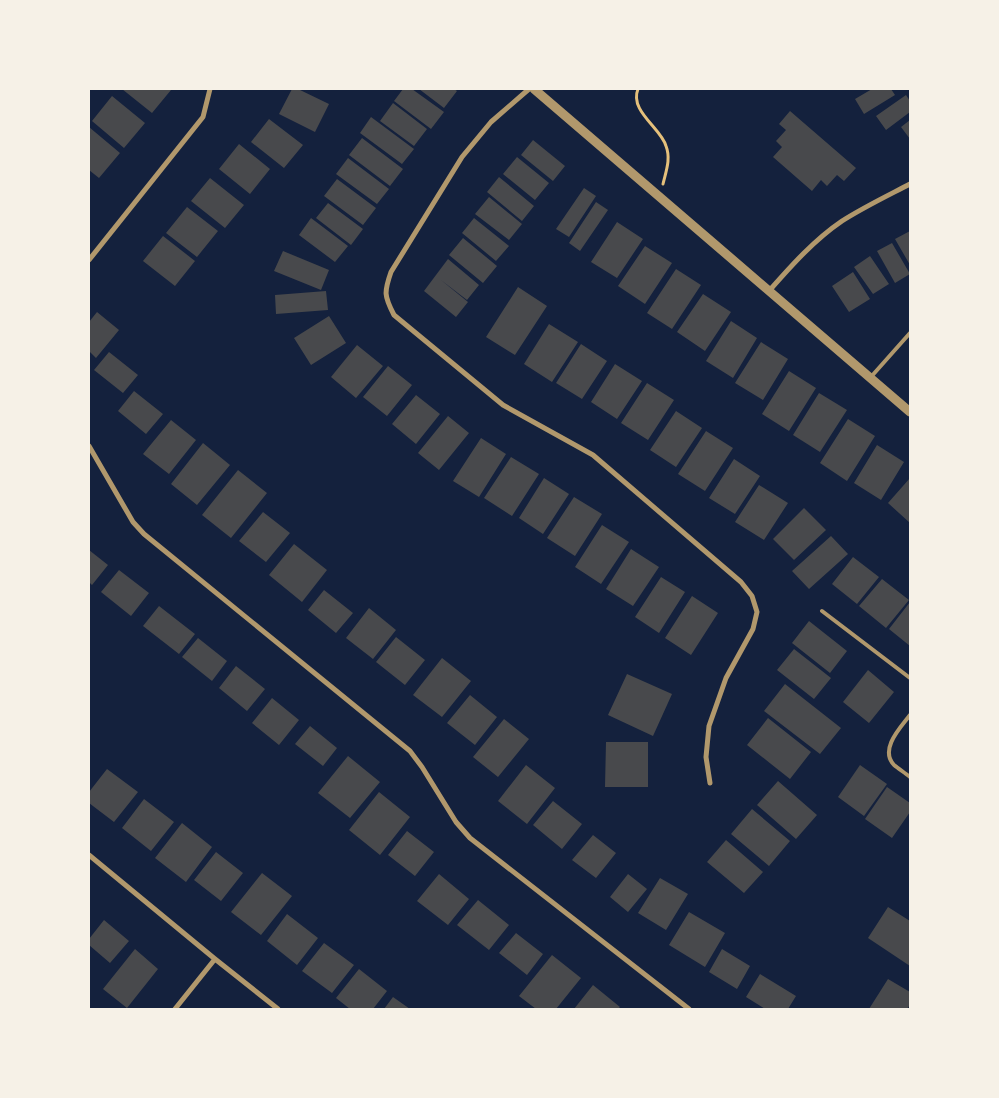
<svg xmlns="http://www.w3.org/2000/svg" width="999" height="1098" font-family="Barlow,sans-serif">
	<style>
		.building { fill: #48494c }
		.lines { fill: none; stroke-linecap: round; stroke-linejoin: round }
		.path { stroke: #e5c07b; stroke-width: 3 }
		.service { stroke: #b1986c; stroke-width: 4 }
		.minor { stroke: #b1986c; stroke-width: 5 }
		.tertiary { stroke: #b1986c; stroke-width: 9 }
	</style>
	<rect width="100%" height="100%" fill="#14213d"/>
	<path class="building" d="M 122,89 L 170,89 L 171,90 L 152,113 Z
		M 292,89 L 298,89 L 329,104 L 315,132 L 279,114 Z
		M 403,89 L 412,89 L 444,112 L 431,129 L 394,101 Z
		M 419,89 L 454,89 L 457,91 L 444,108 Z
		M 872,89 L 891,89 L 895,95 L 864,114 L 855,99 Z
		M 906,95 L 910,101 L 910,112 L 886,130 L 876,116 Z
		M 112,96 L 145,123 L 124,148 L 92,121 Z
		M 393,103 L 427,129 L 414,146 L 380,121 Z
		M 790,111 L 856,168 L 844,181 L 837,175 L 827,186 L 821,180 L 812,191 L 773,157 L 782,147 L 776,141 L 786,130 L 779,124 Z
		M 371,117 L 414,149 L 402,164 L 360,133 Z
		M 269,119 L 303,145 L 284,168 L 251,142 Z
		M 910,120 L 910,139 L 901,127 Z
		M 89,127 L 120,153 L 99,178 L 89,170 Z
		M 362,138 L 403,169 L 390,186 L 349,155 Z
		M 533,140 L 565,166 L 553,181 L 521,155 Z
		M 239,144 L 270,169 L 250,194 L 219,169 Z
		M 517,157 L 549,183 L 535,200 L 503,174 Z
		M 348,158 L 389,189 L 377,204 L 336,174 Z
		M 499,177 L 534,206 L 522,221 L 487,192 Z
		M 210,178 L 244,205 L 225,228 L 191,201 Z
		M 337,179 L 376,208 L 363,225 L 324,196 Z
		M 584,188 L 596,196 L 569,237 L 556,229 Z
		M 489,197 L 522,224 L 509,240 L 475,214 Z
		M 596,202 L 608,210 L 580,251 L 569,243 Z
		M 328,203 L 363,229 L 351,245 L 316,218 Z
		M 187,207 L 218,231 L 197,257 L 166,233 Z
		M 311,218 L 348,246 L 335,262 L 299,235 Z
		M 474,218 L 509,246 L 496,261 L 462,233 Z
		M 617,222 L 643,239 L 617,278 L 591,262 Z
		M 910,231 L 910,265 L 895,239 Z
		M 163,236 L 195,261 L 175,286 L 143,261 Z
		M 463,238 L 497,266 L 483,283 L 449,255 Z
		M 892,243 L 910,274 L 895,283 L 877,251 Z
		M 645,246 L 672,263 L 645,304 L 618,286 Z
		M 283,251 L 329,270 L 321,290 L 274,271 Z
		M 870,256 L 889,284 L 873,294 L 854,267 Z
		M 448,259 L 479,285 L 467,300 L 441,280 L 468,302 L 456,317 L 424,291 Z
		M 676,269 L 701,285 L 672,329 L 647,313 Z
		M 853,272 L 870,299 L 849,312 L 832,286 Z
		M 518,287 L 547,306 L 515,355 L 486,337 Z
		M 326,291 L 328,310 L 276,314 L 275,295 Z
		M 703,294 L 731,312 L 705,351 L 677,332 Z
		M 97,312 L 119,330 L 96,358 L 89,351 L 89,322 Z
		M 329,316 L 346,343 L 311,365 L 294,338 Z
		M 731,321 L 757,338 L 733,378 L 706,361 Z
		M 549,324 L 578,342 L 552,382 L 524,364 Z
		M 761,342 L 788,359 L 763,400 L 735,383 Z
		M 581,344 L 607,361 L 582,399 L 556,383 Z
		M 357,345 L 383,366 L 356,398 L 331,377 Z
		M 109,352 L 138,375 L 123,393 L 94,370 Z
		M 615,364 L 642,381 L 617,419 L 591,402 Z
		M 388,366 L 412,385 L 387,416 L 363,397 Z
		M 789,371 L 816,388 L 789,431 L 762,414 Z
		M 647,383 L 674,400 L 648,440 L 621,423 Z
		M 134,391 L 163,414 L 146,434 L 118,411 Z
		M 819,393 L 847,410 L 820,452 L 793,435 Z
		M 416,395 L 440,414 L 416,444 L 392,424 Z
		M 676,411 L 702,428 L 676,467 L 650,450 Z
		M 448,416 L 469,433 L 439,470 L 418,453 Z
		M 848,419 L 875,436 L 847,481 L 820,463 Z
		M 171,420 L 196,440 L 169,474 L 143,454 Z
		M 706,431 L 733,448 L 705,491 L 678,474 Z
		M 481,438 L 506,454 L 479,497 L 453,481 Z
		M 203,443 L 230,465 L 197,505 L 171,484 Z
		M 877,445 L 904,462 L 881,500 L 854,483 Z
		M 511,457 L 539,474 L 512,516 L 484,498 Z
		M 734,459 L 760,476 L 735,514 L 709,498 Z
		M 238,470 L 267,493 L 231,538 L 202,515 Z
		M 544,478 L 569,494 L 543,534 L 519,518 Z
		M 910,478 L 910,523 L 888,503 Z
		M 759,485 L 788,503 L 764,540 L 735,522 Z
		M 574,497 L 602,514 L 575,556 L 547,538 Z
		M 804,508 L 826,530 L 794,560 L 773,539 Z
		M 263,512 L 290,533 L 266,562 L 239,541 Z
		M 602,525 L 629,542 L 601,584 L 575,567 Z
		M 831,536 L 848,554 L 809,589 L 792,571 Z
		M 294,544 L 327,570 L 302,602 L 269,575 Z
		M 631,549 L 659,567 L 633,606 L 606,589 Z
		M 89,550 L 108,565 L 92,585 L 89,582 Z
		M 853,557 L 879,577 L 857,604 L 832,584 Z
		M 119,570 L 149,593 L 131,616 L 101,592 Z
		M 661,577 L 685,592 L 659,633 L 635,617 Z
		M 882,579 L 909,600 L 886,628 L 859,606 Z
		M 324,590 L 353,613 L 336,633 L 308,610 Z
		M 692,596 L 718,613 L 691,655 L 665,638 Z
		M 910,602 L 910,646 L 889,629 Z
		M 159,606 L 195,634 L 179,654 L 143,626 Z
		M 369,608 L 396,630 L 373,659 L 346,638 Z
		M 809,621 L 847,651 L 830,673 L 792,643 Z
		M 396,637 L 425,660 L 405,685 L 376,662 Z
		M 198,638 L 227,661 L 212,681 L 182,657 Z
		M 794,649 L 831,678 L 814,699 L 777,670 Z
		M 442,658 L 471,681 L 442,717 L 413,695 Z
		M 236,666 L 265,689 L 247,711 L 219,688 Z
		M 868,670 L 894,692 L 869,723 L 843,702 Z
		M 627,674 L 672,694 L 653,736 L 608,715 Z
		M 785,684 L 841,728 L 820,754 L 764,711 Z
		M 470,695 L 497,717 L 475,745 L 447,723 Z
		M 272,698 L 299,720 L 279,745 L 252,723 Z
		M 768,718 L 811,752 L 790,779 L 747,745 Z
		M 504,719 L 529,739 L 498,777 L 473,757 Z
		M 310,726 L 337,748 L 323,766 L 295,744 Z
		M 606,742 L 648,742 L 648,787 L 605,787 Z
		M 348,756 L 380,782 L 350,818 L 318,793 Z
		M 526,765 L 555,788 L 527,824 L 498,801 Z
		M 860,765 L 887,784 L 864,816 L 838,797 Z
		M 107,769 L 138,792 L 114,822 L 89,803 L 89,792 Z
		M 778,781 L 817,815 L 796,839 L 757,805 Z
		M 887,787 L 910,803 L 910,812 L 892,838 L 865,819 Z
		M 379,792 L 410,817 L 380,855 L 349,830 Z
		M 144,799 L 174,822 L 151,851 L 122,828 Z
		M 553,801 L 582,824 L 562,849 L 533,825 Z
		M 752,809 L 790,841 L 769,866 L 731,834 Z
		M 182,823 L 212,847 L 186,882 L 155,858 Z
		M 407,831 L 434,852 L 415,876 L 388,855 Z
		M 593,835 L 616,853 L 596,878 L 572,860 Z
		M 726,840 L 763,872 L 744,893 L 707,862 Z
		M 216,852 L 243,873 L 221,901 L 194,880 Z
		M 262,873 L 292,896 L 261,935 L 231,912 Z
		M 439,874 L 469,899 L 448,925 L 417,901 Z
		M 628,874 L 647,889 L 628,912 L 610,897 Z
		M 660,878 L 688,894 L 666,930 L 638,913 Z
		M 478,900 L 509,925 L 489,950 L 457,925 Z
		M 888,907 L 910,921 L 910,966 L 868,938 Z
		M 689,912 L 725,933 L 705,967 L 669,945 Z
		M 287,914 L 318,938 L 297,965 L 267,941 Z
		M 104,920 L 129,941 L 110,963 L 89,945 L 89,939 Z
		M 516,933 L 543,954 L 527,975 L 499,953 Z
		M 324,943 L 354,965 L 332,993 L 302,971 Z
		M 135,949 L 158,969 L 127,1008 L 103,989 Z
		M 722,949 L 750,966 L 737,989 L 709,972 Z
		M 552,955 L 581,978 L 556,1009 L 536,1009 L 519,996 Z
		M 359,969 L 387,991 L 373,1009 L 350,1009 L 336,998 Z
		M 760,974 L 796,996 L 788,1009 L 765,1009 L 746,997 Z
		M 888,979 L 910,992 L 910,1005 L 907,1009 L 869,1009 Z
		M 593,985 L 620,1007 L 618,1009 L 574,1009 Z
		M 393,997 L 410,1009 L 384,1009 Z"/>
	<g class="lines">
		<path class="path" d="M 638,89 C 629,111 661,128 666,146 C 671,159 666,171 663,184"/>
		<path class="service" d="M 870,378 L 910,333
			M 822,611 L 910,678
			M 910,715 C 901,727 879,749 894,765 C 899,769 905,773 910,777"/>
		<path class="minor" d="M 529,89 L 491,122 L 462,157 L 391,272 C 384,292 384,296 394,315 L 503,405 L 593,455 L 741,582 L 752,596 L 757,612 L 753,629 L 726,678 L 709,726 L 706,757 L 710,783
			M 89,260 L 203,117 L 210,89
			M 769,291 C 791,266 814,240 842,221 C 864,207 887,196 910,184
			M 89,446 L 133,522 L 144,534 L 410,751 L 422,767 L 456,822 L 470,838 L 689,1009
			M 89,855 L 215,959 L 278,1009
			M 175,1009 L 215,959"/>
		<path class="tertiary" d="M 534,89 L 910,412"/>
	</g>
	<rect width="999" height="1098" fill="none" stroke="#f6f1e7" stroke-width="180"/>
</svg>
